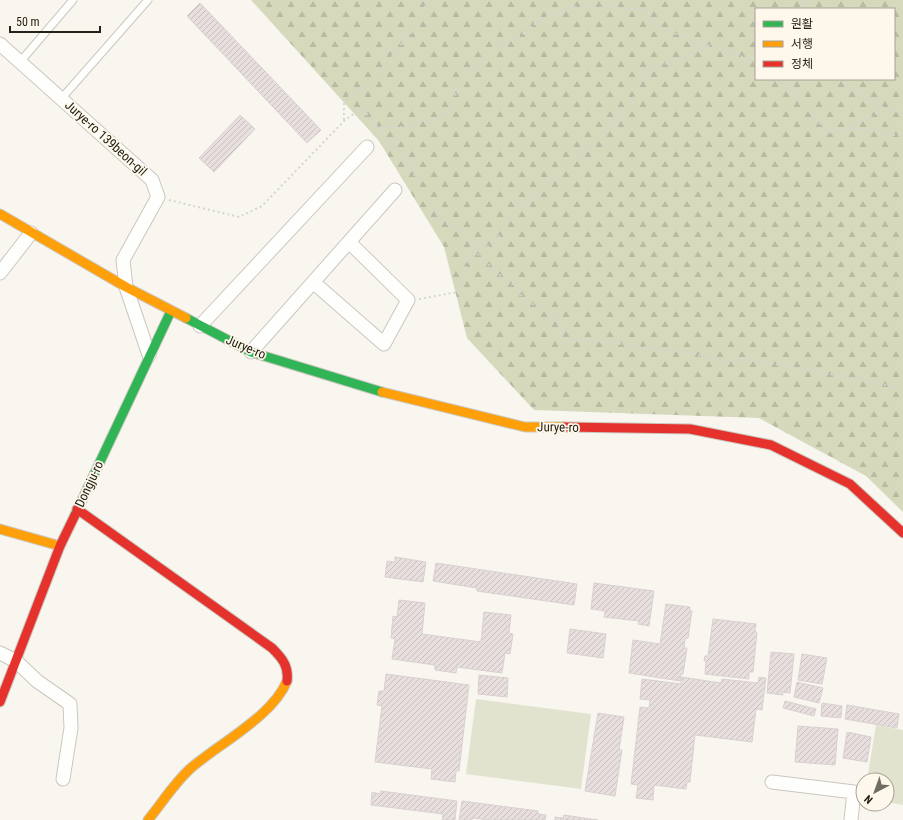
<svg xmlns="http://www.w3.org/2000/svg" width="903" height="820" font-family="'Roboto Condensed','Noto Sans KR',sans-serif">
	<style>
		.green { fill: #e2e3ce }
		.forest { fill: url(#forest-firs); fill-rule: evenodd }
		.building { fill: url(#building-hatch); stroke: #d9d1d1 }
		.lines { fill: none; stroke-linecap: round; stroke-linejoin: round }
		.lane-casing { stroke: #cac7be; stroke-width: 9 }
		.street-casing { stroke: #cac7be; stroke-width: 15 }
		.fast-casing { stroke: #cac7be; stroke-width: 11 }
		.slow-casing { stroke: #cac7be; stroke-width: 11 }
		.jam-casing { stroke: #cac7be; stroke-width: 11 }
		.path { stroke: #d5d5d2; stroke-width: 2; stroke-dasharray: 2 3; stroke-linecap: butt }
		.lane { stroke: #fefefd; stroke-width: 7 }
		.street { stroke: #fefefd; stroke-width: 13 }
		.fast { stroke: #30b455; stroke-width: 9 }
		.slow { stroke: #ff9f0a; stroke-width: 9 }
		.jam { stroke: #e5322d; stroke-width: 9 }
		.labels { text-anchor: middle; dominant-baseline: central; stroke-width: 3.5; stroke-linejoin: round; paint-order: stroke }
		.street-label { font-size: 13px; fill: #252115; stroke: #fdf8eb }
	</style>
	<defs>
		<pattern id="forest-firs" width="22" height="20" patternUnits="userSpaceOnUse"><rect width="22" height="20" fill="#d7d9bc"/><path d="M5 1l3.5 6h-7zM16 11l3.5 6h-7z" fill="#b8baa1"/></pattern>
		<pattern id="building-hatch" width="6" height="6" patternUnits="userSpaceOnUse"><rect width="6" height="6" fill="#e8dede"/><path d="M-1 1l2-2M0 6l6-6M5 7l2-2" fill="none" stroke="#c7bebe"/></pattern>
	</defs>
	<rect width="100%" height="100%" fill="#f9f6ef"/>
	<path class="green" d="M 476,699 L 591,714 L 581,789 L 466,774 Z
		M 876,725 L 903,730 L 903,805 L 887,802 L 887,780 L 867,780 Z"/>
	<path class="forest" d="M 251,0 L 903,0 L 903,512 L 866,476 L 759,418 L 534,410 L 467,338 L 444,247 L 379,141 ZM 756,9 L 894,9 L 894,79 L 756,79 Z"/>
	<path class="building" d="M 200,3 L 321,130 L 307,143 L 187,16 Z
		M 240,115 L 255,129 L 214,172 L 199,158 Z
		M 395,557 L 426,562 L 423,582 L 385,577 L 387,561 L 395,562 Z
		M 436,563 L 577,584 L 574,605 L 477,591 L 477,588 L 433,581 Z
		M 594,583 L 654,591 L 649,626 L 638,624 L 639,621 L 604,617 L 605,611 L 591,609 Z
		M 399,600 L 425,603 L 422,634 L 481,642 L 484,612 L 511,615 L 509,633 L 513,634 L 510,654 L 505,653 L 502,673 L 457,667 L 456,673 L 435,670 L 435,665 L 392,659 L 395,639 L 391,638 L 393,616 L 397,617 Z
		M 666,604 L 690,607 L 690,611 L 692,611 L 688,638 L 685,639 L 684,648 L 687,648 L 683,674 L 681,674 L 680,681 L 629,673 L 633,640 L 660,644 Z
		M 713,619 L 756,624 L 755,631 L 757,633 L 753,672 L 749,672 L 749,679 L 705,674 L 706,661 L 704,661 L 705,656 L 708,656 Z
		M 570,629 L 606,634 L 603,658 L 567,653 Z
		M 771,652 L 794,654 L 790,693 L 782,692 L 783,695 L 767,693 Z
		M 802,654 L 827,658 L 822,684 L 798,680 Z
		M 386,674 L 469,685 L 459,771 L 456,771 L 455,782 L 431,779 L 432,769 L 375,762 L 382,706 L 377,705 L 379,691 L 384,691 Z
		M 479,675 L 508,678 L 507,697 L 478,694 Z
		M 681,677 L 721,683 L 722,679 L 758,683 L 759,677 L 766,678 L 762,710 L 756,709 L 752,742 L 695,735 L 690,782 L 687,782 L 686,789 L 654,785 L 653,800 L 636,798 L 638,785 L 631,784 L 640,707 L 649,708 L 650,700 L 640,699 L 642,679 L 681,684 Z
		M 797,682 L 823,688 L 819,703 L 794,697 Z
		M 785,701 L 816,709 L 814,716 L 783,708 Z
		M 822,703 L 842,706 L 841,718 L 821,716 Z
		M 847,705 L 899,714 L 897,728 L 845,719 Z
		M 598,713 L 624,717 L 619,750 L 622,750 L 615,796 L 585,791 Z
		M 798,726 L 838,729 L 835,765 L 795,762 Z
		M 847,732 L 871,737 L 867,762 L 843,758 Z
		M 381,791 L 457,801 L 455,820 L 442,820 L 443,814 L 371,805 L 372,792 L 380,794 Z
		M 462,801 L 538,811 L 538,814 L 546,815 L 545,820 L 490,820 L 472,818 L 472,820 L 459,820 Z
		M 564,815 L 598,820 L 555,820 L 555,817 L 563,818 Z"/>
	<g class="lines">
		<g class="lane-casing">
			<path id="lane" d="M 20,62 L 73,0
				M 61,99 L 148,0"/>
		</g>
		<g class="street-casing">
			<path id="street" d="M 0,44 L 152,180 L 158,197 L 123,260 L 126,287 L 149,355
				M 0,273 L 31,233
				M 313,282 L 384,344 L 408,300 L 349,242
				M 200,326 L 367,147
				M 251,352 L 395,190
				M 0,653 L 16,661 L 37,681 L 70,704 L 71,728 L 63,779
				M 772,782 L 854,792 L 851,820"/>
		</g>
		<g class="fast-casing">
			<path id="fast" d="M 186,318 L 251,352 L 382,392
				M 75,515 L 171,311"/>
		</g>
		<g class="slow-casing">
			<path id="slow" d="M 0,214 L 126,287 L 186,318
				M 382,392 L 525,427 L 564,427
				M 0,529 L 60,546
				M 148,820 C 162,803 175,782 191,768 C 220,743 273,716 287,681"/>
		</g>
		<g class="jam-casing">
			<path id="jam" d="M 564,427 L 690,429 L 771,445 L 850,484 L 903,533
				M 77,509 L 272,648 C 282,658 289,666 287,681
				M 0,702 L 60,546 L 75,515"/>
		</g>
		<path class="path" d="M 803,0 L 807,9
			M 778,79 L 789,88 L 828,133 L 848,129 L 882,109
			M 840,79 C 857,98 879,108 903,113
			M 344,120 L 344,104 L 347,97 L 373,82 L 402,43 L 415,29 L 428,0
			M 377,127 L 404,157 L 440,220 L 461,231 L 480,257 L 502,277 L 516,286 L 520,294 L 529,303 L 543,307 L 554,315 L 563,335 L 569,340 L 609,342 L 688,353 L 733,363 L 742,359 L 773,364 L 880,383 L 903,392
			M 849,129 L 871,128 L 888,134 L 903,136
			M 169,200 L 239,217 L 262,206 L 344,121 L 362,108 L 377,127 L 410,127 L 450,112 L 460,80 L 498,44 L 520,36 L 539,20 L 569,7 L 624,8 L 645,10 L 661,29 L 746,58 L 756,64
			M 419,299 L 458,292 L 464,280 L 466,261 L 470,253 L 473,250 L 486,248 L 502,233 L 512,215 L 520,204 L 530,202 L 570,160 L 590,149 L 603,131 L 614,123 L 623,110 L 633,105 L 634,93 L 650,69 L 685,57 L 708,46"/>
		<use href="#lane" class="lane"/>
		<use href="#street" class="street"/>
		<use href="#fast" class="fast"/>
		<use href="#slow" class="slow"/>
		<use href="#jam" class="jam"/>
	</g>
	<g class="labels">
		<g class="street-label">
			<text transform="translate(106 138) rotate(42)">Jurye-ro 139beon-gil</text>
			<text transform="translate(246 347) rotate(23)">Jurye-ro</text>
			<text transform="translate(558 427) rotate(1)">Jurye-ro</text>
			<text transform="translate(89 484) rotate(-65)">Dongju-ro</text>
		</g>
	</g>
	<rect x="755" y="8" width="140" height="72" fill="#fdf8eb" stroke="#a7a295"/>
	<rect x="763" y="21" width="20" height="6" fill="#30b455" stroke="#a7a295"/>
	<text x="791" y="28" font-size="12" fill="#252115">원활</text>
	<rect x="763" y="41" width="20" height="6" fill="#ff9f0a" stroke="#a7a295"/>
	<text x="791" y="48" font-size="12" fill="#252115">서행</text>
	<rect x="763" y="61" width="20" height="6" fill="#e5322d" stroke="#a7a295"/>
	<text x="791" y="68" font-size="12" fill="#252115">정체</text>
	<g transform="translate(875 792) rotate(221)"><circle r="19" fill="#fdf8eb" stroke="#a7a295"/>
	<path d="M0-3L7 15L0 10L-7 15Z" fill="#6f6c61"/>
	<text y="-6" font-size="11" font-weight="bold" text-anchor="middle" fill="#252115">N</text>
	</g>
	<path d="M10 26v6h90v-6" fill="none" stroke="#252115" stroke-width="2"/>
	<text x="16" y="26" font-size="12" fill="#252115" stroke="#fdf8eb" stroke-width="3" paint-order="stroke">50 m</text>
</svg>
